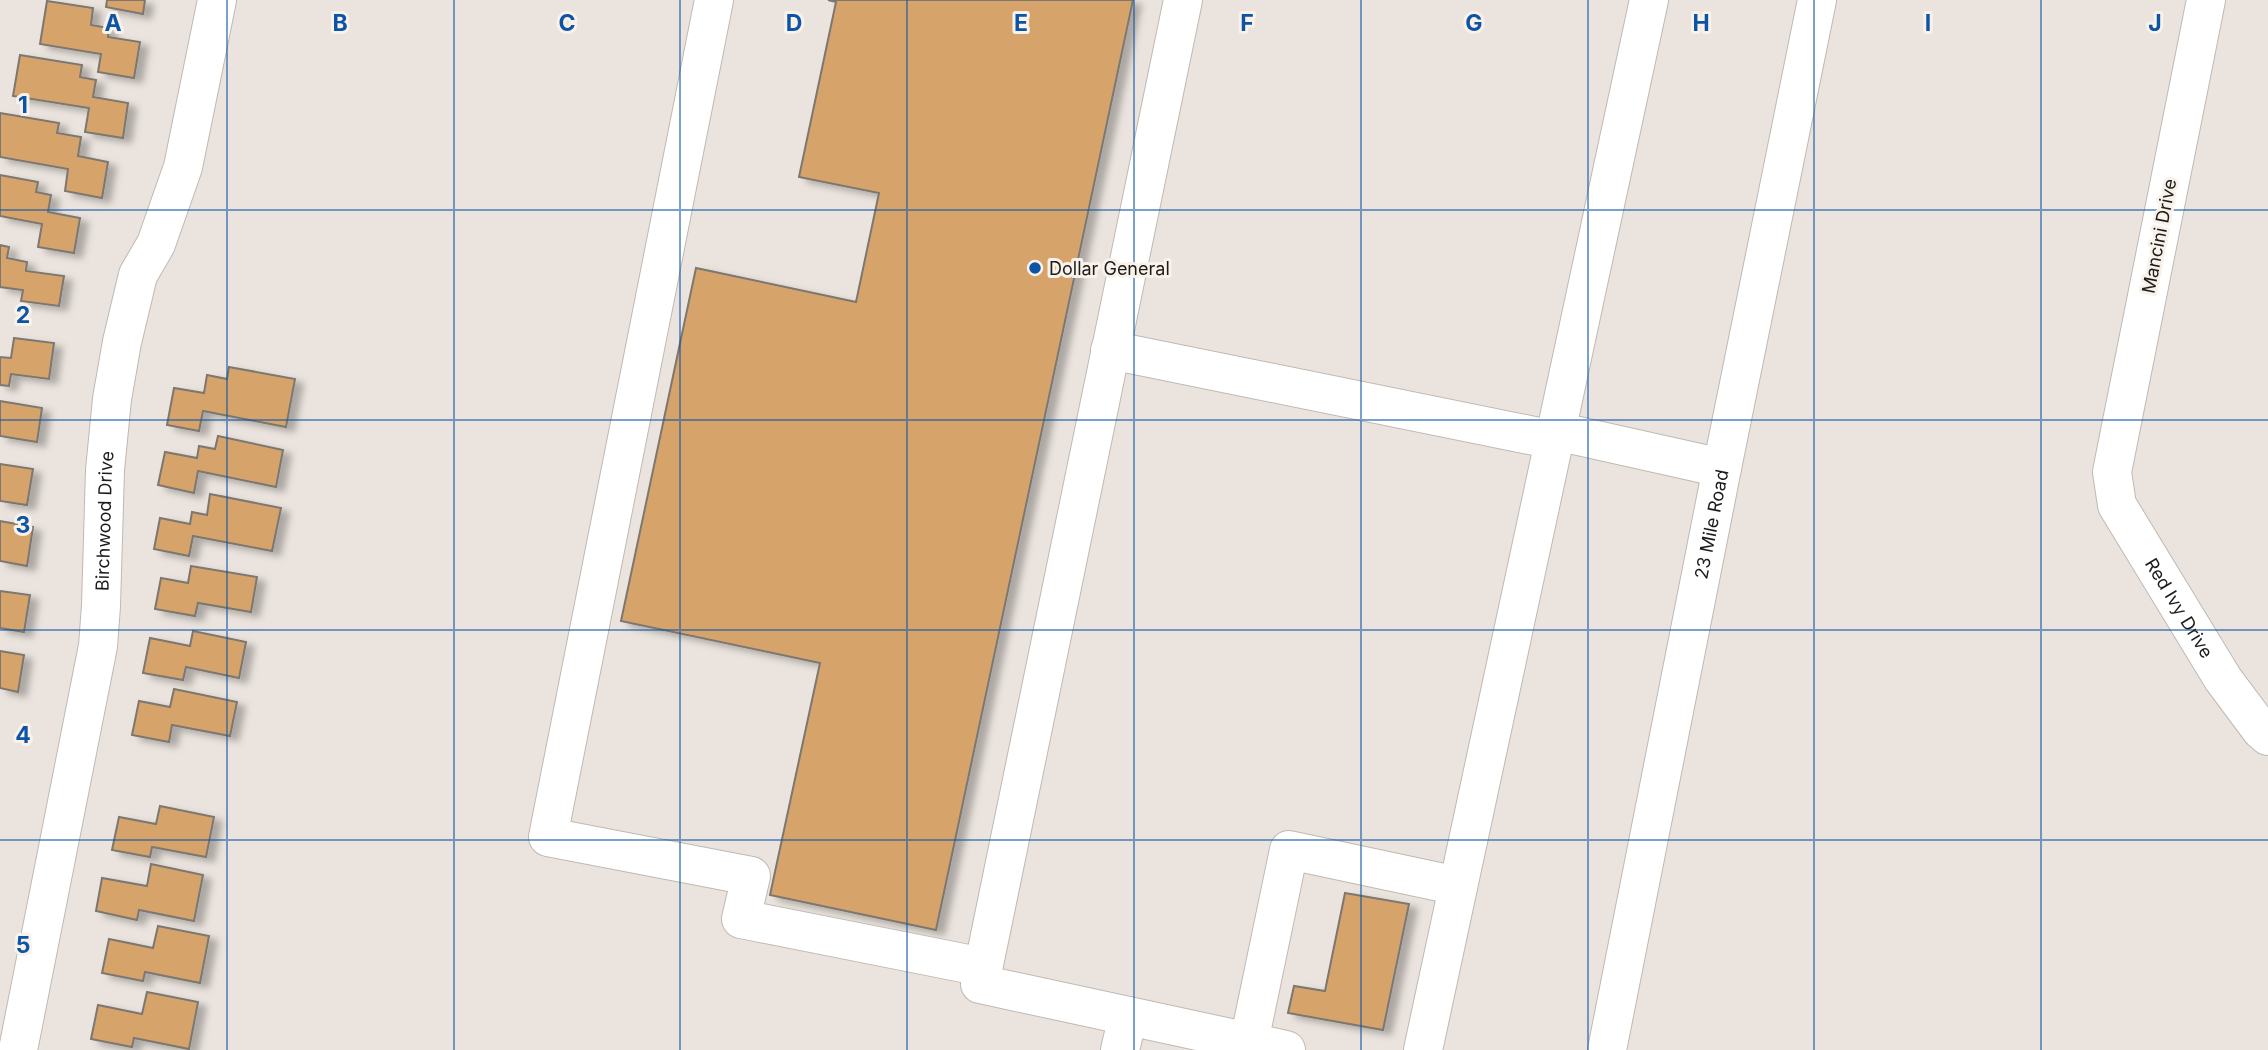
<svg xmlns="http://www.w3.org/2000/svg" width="2268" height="1050" font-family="Inter,sans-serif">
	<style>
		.building { fill: #d6a46b; stroke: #7c7771; stroke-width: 2; filter: url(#shadow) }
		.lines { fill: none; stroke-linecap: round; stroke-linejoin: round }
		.minor-casing { stroke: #bfb9b3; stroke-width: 40 }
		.major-casing { stroke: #bfb9b3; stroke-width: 40 }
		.minor { stroke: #fff; stroke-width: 38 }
		.major { stroke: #fff; stroke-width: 38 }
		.grid { fill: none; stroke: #0d54a4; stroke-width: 2; stroke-opacity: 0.55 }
		.poi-dot { fill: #0d54a4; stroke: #f8f2eb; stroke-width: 2.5 }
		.labels { text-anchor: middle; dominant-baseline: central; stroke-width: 6; stroke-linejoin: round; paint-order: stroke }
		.street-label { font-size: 18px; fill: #1e1c1a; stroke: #f8f2eb }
		.poi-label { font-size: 18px; fill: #1e1c1a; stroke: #f8f2eb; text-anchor: start }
		.grid-label { font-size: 23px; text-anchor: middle; font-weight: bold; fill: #0d54a4; stroke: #f8f2eb; stroke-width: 6; stroke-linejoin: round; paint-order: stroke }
	</style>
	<defs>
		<filter id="shadow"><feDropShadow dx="8" dy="4.5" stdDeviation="3.5" flood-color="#0004"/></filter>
	</defs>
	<rect width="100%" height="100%" fill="#ebe4de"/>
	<path class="building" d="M 107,0 L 145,0 L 143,14 L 106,7 Z
		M 828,0 L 1133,0 L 936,930 L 770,895 L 820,663 L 621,621 L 696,268 L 856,302 L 879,193 L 799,177 L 836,2 Z
		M 47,1 L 93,8 L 91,25 L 109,28 L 108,37 L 140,42 L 134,78 L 98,72 L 101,54 L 40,44 Z
		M 20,55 L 82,65 L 80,77 L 96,80 L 93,97 L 128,103 L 123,138 L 85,132 L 89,108 L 13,96 Z
		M 0,113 L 59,123 L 57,133 L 81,137 L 78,156 L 108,162 L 102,198 L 65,191 L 68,169 L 0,157 Z
		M 0,175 L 38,182 L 36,192 L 51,195 L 48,212 L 80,218 L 74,253 L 38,247 L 42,224 L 0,216 Z
		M 0,245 L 9,247 L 7,258 L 27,262 L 26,271 L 64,276 L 59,306 L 21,301 L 23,290 L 0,287 Z
		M 14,338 L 54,343 L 49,379 L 11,374 L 9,386 L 0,385 L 0,357 L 11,358 Z
		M 229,367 L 295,379 L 286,427 L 203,411 L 199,431 L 167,425 L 174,388 L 204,393 L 207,375 L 227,379 Z
		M 0,401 L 42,408 L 37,442 L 0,436 Z
		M 218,436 L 283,450 L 276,487 L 198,471 L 194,493 L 158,485 L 165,452 L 197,458 L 199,446 L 215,449 Z
		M 0,464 L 33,469 L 27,505 L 0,501 Z
		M 210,494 L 281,508 L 272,551 L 193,536 L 189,556 L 154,549 L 160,518 L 190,524 L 192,512 L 207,515 Z
		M 0,521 L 33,527 L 27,566 L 0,561 Z
		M 191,566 L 257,577 L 251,612 L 198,603 L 195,616 L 155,609 L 161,578 L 188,583 Z
		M 0,591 L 30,595 L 24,632 L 0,628 Z
		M 193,631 L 246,642 L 239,678 L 186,667 L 183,680 L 143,673 L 150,638 L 190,646 Z
		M 0,651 L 24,655 L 18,692 L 0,688 Z
		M 174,689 L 237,702 L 230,736 L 172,725 L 169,742 L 132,735 L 139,701 L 170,707 Z
		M 160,806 L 214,817 L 206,857 L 152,847 L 150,857 L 112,850 L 119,817 L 156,824 Z
		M 151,864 L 203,875 L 194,921 L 139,910 L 137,920 L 96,911 L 102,878 L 147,886 Z
		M 1345,893 L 1409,904 L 1383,1030 L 1288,1013 L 1294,986 L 1325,991 Z
		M 158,926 L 209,936 L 200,983 L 145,972 L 143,981 L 102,973 L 109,939 L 153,948 Z
		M 147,992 L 198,1002 L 189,1049 L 134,1038 L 132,1047 L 91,1039 L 98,1005 L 142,1014 Z"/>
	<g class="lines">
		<g class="minor-casing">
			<g id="minor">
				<path d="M 714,0 L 548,837 L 751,876 L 741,919 L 983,967"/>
				<path d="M 1183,0 L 980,984 L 1286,1050"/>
				<path id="s1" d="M 2206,0 L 2112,472 L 2117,505 L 2223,679 L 2261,730 L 2268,736"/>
				<path d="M 1110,350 L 1554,440"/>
				<path d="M 1556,431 L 1722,468"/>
				<path d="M 1249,1042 L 1289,850 L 1458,886"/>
				<path id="s2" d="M 18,1050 L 98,646 L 101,606 L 105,470 L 112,399 L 122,342 L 138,275 L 156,244 L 183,167 L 217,0"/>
				<path d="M 1120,1050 L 1128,1016"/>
				<path d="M 1423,1050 L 1649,0"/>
			</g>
		</g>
		<g class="major-casing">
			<g id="major">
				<path id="s3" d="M 1607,1050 L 1722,468 L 1817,0"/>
			</g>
		</g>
		<use href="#minor" class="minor"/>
		<use href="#major" class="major"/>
	</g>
	<path class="grid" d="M 227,0 L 227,1050M 454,0 L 454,1050M 680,0 L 680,1050M 907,0 L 907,1050M 1134,0 L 1134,1050M 1361,0 L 1361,1050M 1588,0 L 1588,1050M 1814,0 L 1814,1050M 2041,0 L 2041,1050M 0,210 L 2268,210M 0,420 L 2268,420M 0,630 L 2268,630M 0,840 L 2268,840"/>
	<circle class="poi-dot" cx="1035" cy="268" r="7"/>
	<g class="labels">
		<g class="street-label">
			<text transform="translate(2159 236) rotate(-79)">Mancini Drive</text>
			<text stroke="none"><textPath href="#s2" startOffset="537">Birchwood Drive</textPath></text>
			<text stroke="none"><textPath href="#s3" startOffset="536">23 Mile Road</textPath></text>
			<text stroke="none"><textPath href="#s1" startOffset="635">Red Ivy Drive</textPath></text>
		</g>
		<g class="poi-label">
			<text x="1049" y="268">Dollar General</text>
		</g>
	</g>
	<g class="grid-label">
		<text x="113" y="31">A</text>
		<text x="340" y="31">B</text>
		<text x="567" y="31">C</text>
		<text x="794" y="31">D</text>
		<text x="1021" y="31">E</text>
		<text x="1247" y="31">F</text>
		<text x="1474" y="31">G</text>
		<text x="1701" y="31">H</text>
		<text x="1928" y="31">I</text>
		<text x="2155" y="31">J</text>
		<text x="23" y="113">1</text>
		<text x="23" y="323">2</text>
		<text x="23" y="533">3</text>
		<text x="23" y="743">4</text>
		<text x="23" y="953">5</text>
	</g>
</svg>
